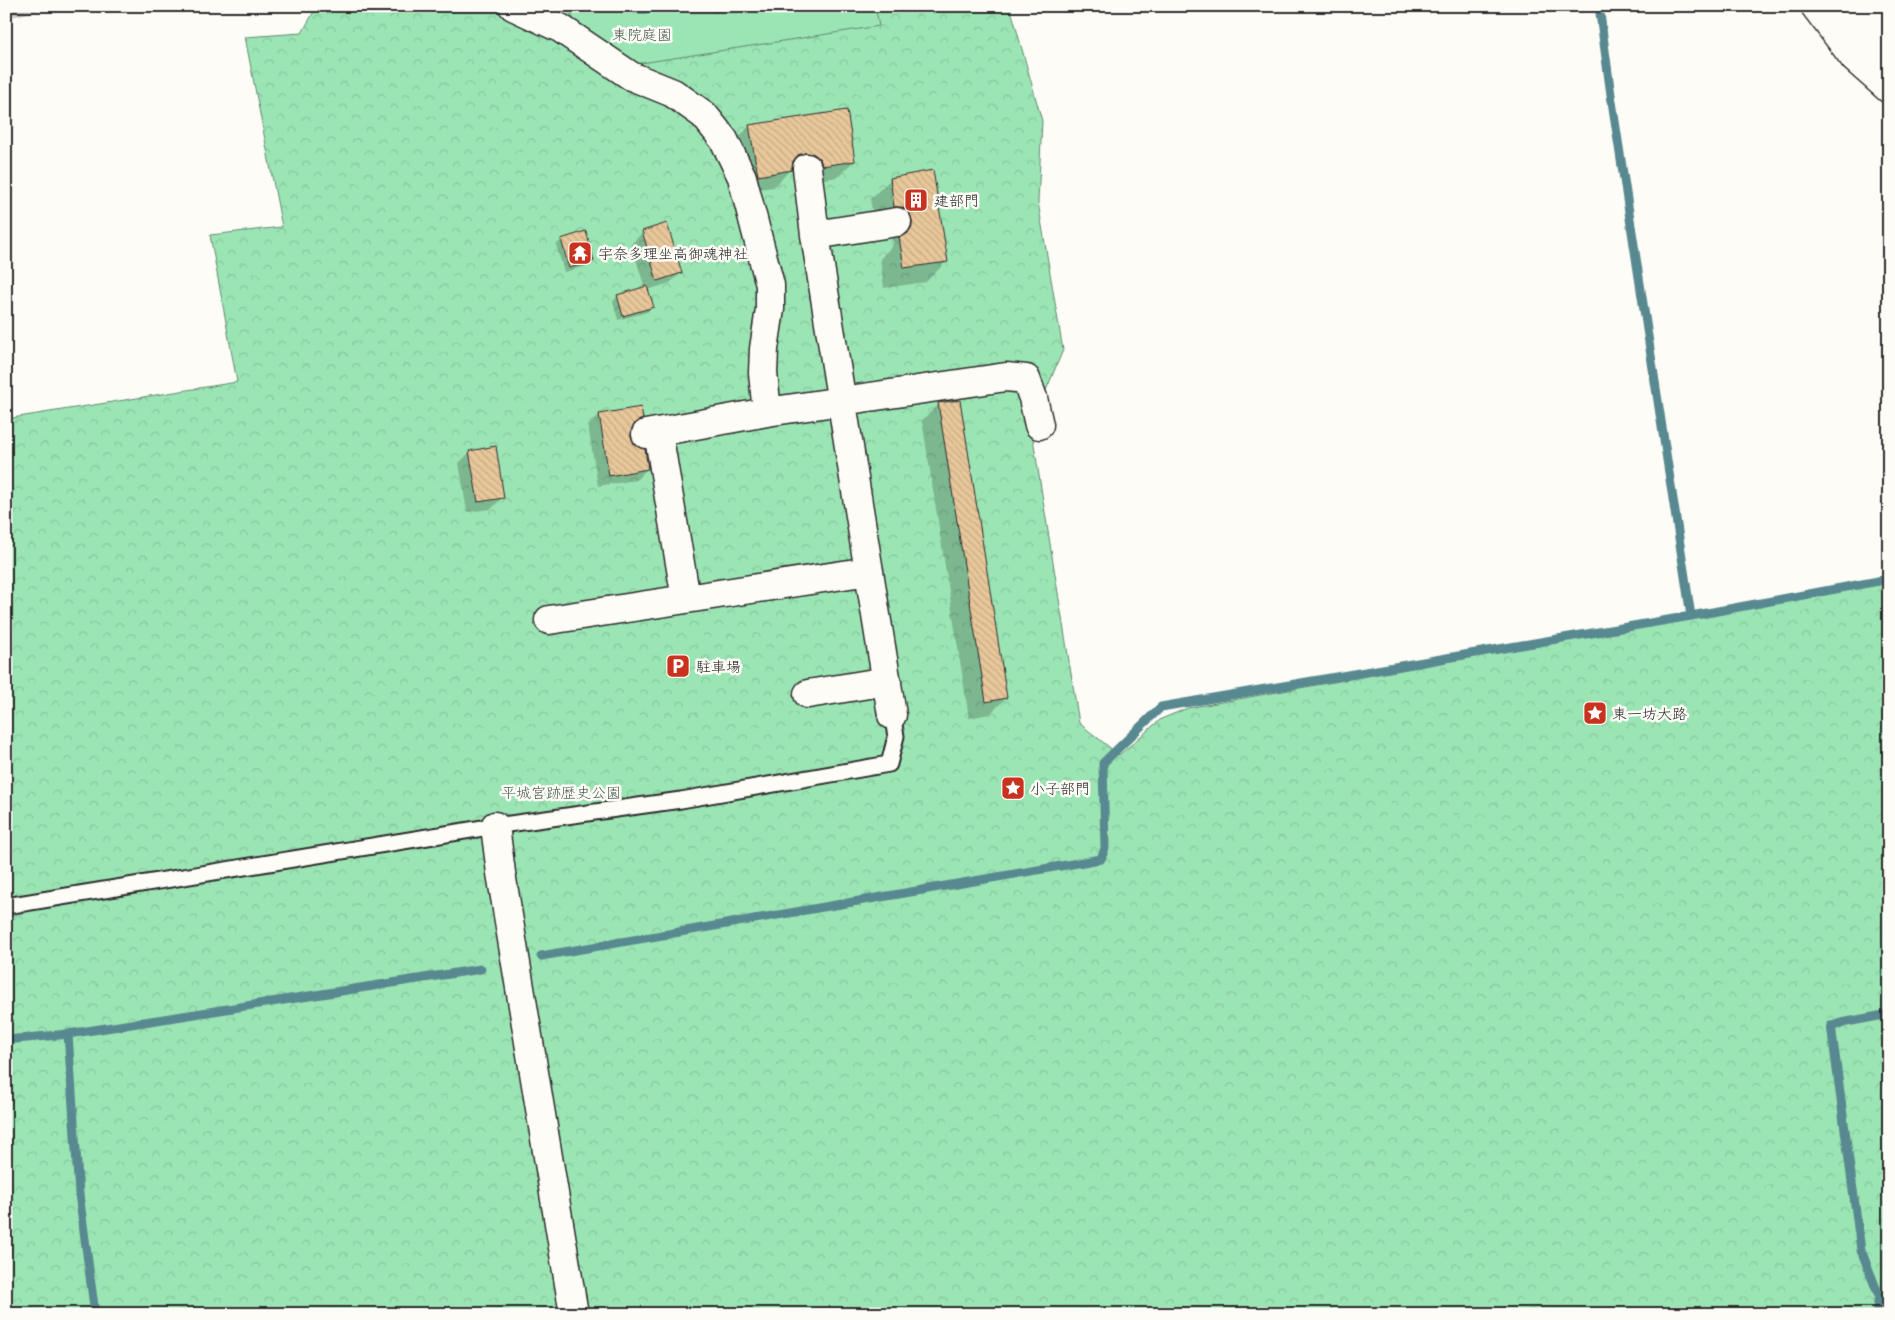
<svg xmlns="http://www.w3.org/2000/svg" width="1895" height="1320" font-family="Mali,'Klee One',sans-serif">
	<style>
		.park { fill: url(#park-crowns); stroke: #638870 }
		.garden { fill: #9be5b4; stroke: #638870 }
		.water { fill: url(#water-rules); stroke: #598990 }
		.shadow { fill: #0003 }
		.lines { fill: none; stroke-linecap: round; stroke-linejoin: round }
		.stream { stroke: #598990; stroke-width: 9 }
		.building { fill: url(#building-back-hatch); stroke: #2b2b2b }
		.lane-casing { stroke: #2b2b2b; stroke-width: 19 }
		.street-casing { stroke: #2b2b2b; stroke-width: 31 }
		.highway-casing { stroke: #2b2b2b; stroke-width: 31 }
		.lane { stroke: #fdfcf7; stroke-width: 15 }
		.street { stroke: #fdfcf7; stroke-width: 28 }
		.highway { stroke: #fdfcf7; stroke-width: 28 }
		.labels { text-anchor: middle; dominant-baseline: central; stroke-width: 5; stroke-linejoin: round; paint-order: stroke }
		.park-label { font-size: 15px; fill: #475a4d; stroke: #fdfcf7 }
		.poi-label { font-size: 15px; fill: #2b2b2b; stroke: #fdfcf7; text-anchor: start }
	</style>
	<defs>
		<pattern id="park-crowns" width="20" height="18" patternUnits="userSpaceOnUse" patternTransform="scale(1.25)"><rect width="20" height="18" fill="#9be5b4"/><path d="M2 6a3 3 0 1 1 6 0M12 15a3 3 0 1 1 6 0" fill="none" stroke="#86c59b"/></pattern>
		<pattern id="water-rules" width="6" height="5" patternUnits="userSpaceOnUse" patternTransform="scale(1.25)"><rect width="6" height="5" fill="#78c7d3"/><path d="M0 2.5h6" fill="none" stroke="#63a2ab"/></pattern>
		<pattern id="building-back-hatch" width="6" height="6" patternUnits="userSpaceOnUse" patternTransform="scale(1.25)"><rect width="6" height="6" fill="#e8c79a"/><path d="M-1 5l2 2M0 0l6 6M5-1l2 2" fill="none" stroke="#c7ab85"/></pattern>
	</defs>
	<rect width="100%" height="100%" fill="#fdfcf7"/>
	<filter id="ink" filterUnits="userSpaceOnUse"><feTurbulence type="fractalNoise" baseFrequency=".02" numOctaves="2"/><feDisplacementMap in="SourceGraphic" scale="10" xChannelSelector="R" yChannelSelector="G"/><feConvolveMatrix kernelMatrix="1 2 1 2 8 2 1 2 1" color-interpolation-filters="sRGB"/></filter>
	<g filter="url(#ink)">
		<path class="park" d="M 317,6 L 1010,6 L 1042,121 L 1038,202 L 1063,350 L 1031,426 L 1079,723 L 1119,755 L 1161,719 L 1188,708 L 1889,583 L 1889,1314 L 6,1314 L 6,419 L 237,382 L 210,235 L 282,227 L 245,37 L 302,33 Z"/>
		<path class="garden" d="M 569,6 L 875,6 L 879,26 L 635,64 L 575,26 Z"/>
		<path class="water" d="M 699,6 L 737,6 L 715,12 Z"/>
		<path class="shadow" d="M 6,6 L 42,6 L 38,11 L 7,18 Z
			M 750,126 L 854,161 L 837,177 L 806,182 L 796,170 L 791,169 L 774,187 L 741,191 L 733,143 Z
			M 891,179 L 946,262 L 926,282 L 884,288 L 880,259 L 892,246 L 893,241 L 889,232 L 875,226 L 870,199 Z
			M 666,225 L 681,272 L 670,283 L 647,290 L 652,307 L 647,312 L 618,320 L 613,301 L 618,296 L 645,288 L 631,244 L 642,233 Z
			M 562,240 L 593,260 L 588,266 L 564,272 L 556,245 Z
			M 939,404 L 1006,698 L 990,714 L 969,718 L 922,420 Z
			M 599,415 L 642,418 L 630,430 L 629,437 L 647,469 L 636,480 L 598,486 L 588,426 Z
			M 470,452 L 502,498 L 491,509 L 467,512 L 459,463 Z"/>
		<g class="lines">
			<path class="stream" d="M 628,6 L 634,9 L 646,9 L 649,6
				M 1599,6 L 1611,95 L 1691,616
				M 541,956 L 1101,859 L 1105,848 L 1103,763 L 1161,707 L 1691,616 L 1889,579
				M 68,1034 L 79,1194 L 95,1314
				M 6,1040 L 68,1034 L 481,969
				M 1876,1314 L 1879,1296 L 1861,1250 L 1831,1025 L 1889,1014"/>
		</g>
		<path class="building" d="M 847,110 L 855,161 L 822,166 L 820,159 L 814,154 L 805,153 L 798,155 L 793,161 L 792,170 L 758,176 L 749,125 Z
			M 933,170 L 948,262 L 904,268 L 899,237 L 907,234 L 912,227 L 912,220 L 909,212 L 902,207 L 894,207 L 890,178 Z
			M 667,223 L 682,273 L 657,281 L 642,231 Z
			M 586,231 L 594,261 L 569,268 L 561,239 Z
			M 647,286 L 654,307 L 623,316 L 617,295 Z
			M 960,400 L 1007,698 L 986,702 L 938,403 Z
			M 641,407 L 643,419 L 636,422 L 632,428 L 631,436 L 634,444 L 640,448 L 645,449 L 648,469 L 609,476 L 599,414 Z
			M 496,446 L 504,498 L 478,502 L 469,451 Z"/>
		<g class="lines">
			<g class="lane-casing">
				<path id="lane" d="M 6,906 L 495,826 L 681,800 L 889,764 L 896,736 L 892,715"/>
			</g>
			<g class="street-casing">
				<path id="street" d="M 513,6 L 560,28 L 631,76 L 673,93 L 704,115 L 724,140 L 742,177 L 770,285 L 770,309 L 764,349 L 763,373 L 767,412
					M 1815,6 L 1855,59 L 1889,89
					M 807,168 L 815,235 L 892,715
					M 815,235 L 897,222
					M 658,432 L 686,599
					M 646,434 L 767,412 L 1006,377 L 1026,379 L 1033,398 L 1039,425
					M 549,620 L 869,571
					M 808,694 L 887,681
					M 495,826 L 501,873 L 574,1314"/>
			</g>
			<g class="highway-casing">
				<path id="highway" d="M 1832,6 L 1852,34 L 1889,68
					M 1861,6 L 1889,37"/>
			</g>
			<use href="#lane" class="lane"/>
			<use href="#street" class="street"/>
			<use href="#highway" class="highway"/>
		</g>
	</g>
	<defs>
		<g id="building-square" transform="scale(1.25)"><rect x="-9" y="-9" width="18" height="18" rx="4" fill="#c8321e" stroke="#fdfcf7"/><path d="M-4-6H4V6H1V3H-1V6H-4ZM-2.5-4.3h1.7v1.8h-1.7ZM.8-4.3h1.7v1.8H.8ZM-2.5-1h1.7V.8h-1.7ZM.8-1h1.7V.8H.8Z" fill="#fff"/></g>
		<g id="temple-square" transform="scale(1.25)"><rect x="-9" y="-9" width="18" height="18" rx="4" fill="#c8321e" stroke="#fdfcf7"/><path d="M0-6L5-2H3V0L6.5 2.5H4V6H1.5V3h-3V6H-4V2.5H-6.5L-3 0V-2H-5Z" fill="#fff"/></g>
		<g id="parking-square" transform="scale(1.25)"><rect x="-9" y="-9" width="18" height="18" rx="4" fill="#c8321e" stroke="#fdfcf7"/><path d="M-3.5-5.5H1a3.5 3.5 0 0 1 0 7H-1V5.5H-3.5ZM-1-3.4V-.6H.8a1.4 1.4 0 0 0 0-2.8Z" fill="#fff"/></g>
		<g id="sight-square" transform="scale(1.25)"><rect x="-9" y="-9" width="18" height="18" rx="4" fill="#c8321e" stroke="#fdfcf7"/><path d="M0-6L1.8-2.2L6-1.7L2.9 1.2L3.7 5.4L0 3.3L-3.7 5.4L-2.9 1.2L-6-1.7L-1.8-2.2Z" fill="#fff"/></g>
	</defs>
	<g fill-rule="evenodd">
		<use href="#building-square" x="916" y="200"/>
		<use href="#temple-square" x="580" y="253"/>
		<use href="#parking-square" x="678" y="666"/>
		<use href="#sight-square" x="1595" y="713"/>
		<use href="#sight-square" x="1013" y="788"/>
	</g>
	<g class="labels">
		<g class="park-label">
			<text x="642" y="34">東院庭園</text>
			<text x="561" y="792">平城宮跡歴史公園</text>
		</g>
		<g class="poi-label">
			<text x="934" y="200">建部門</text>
			<text x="598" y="253">宇奈多理坐高御魂神社</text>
			<text x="696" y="666">駐車場</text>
			<text x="1612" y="713">東一坊大路</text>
			<text x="1030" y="788">小子部門</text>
		</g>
	</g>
	<rect width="1895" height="1320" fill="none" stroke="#fdfcf7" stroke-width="25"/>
	<rect x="12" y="12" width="1870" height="1295" fill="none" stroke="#2b2b2b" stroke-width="2" filter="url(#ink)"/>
</svg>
